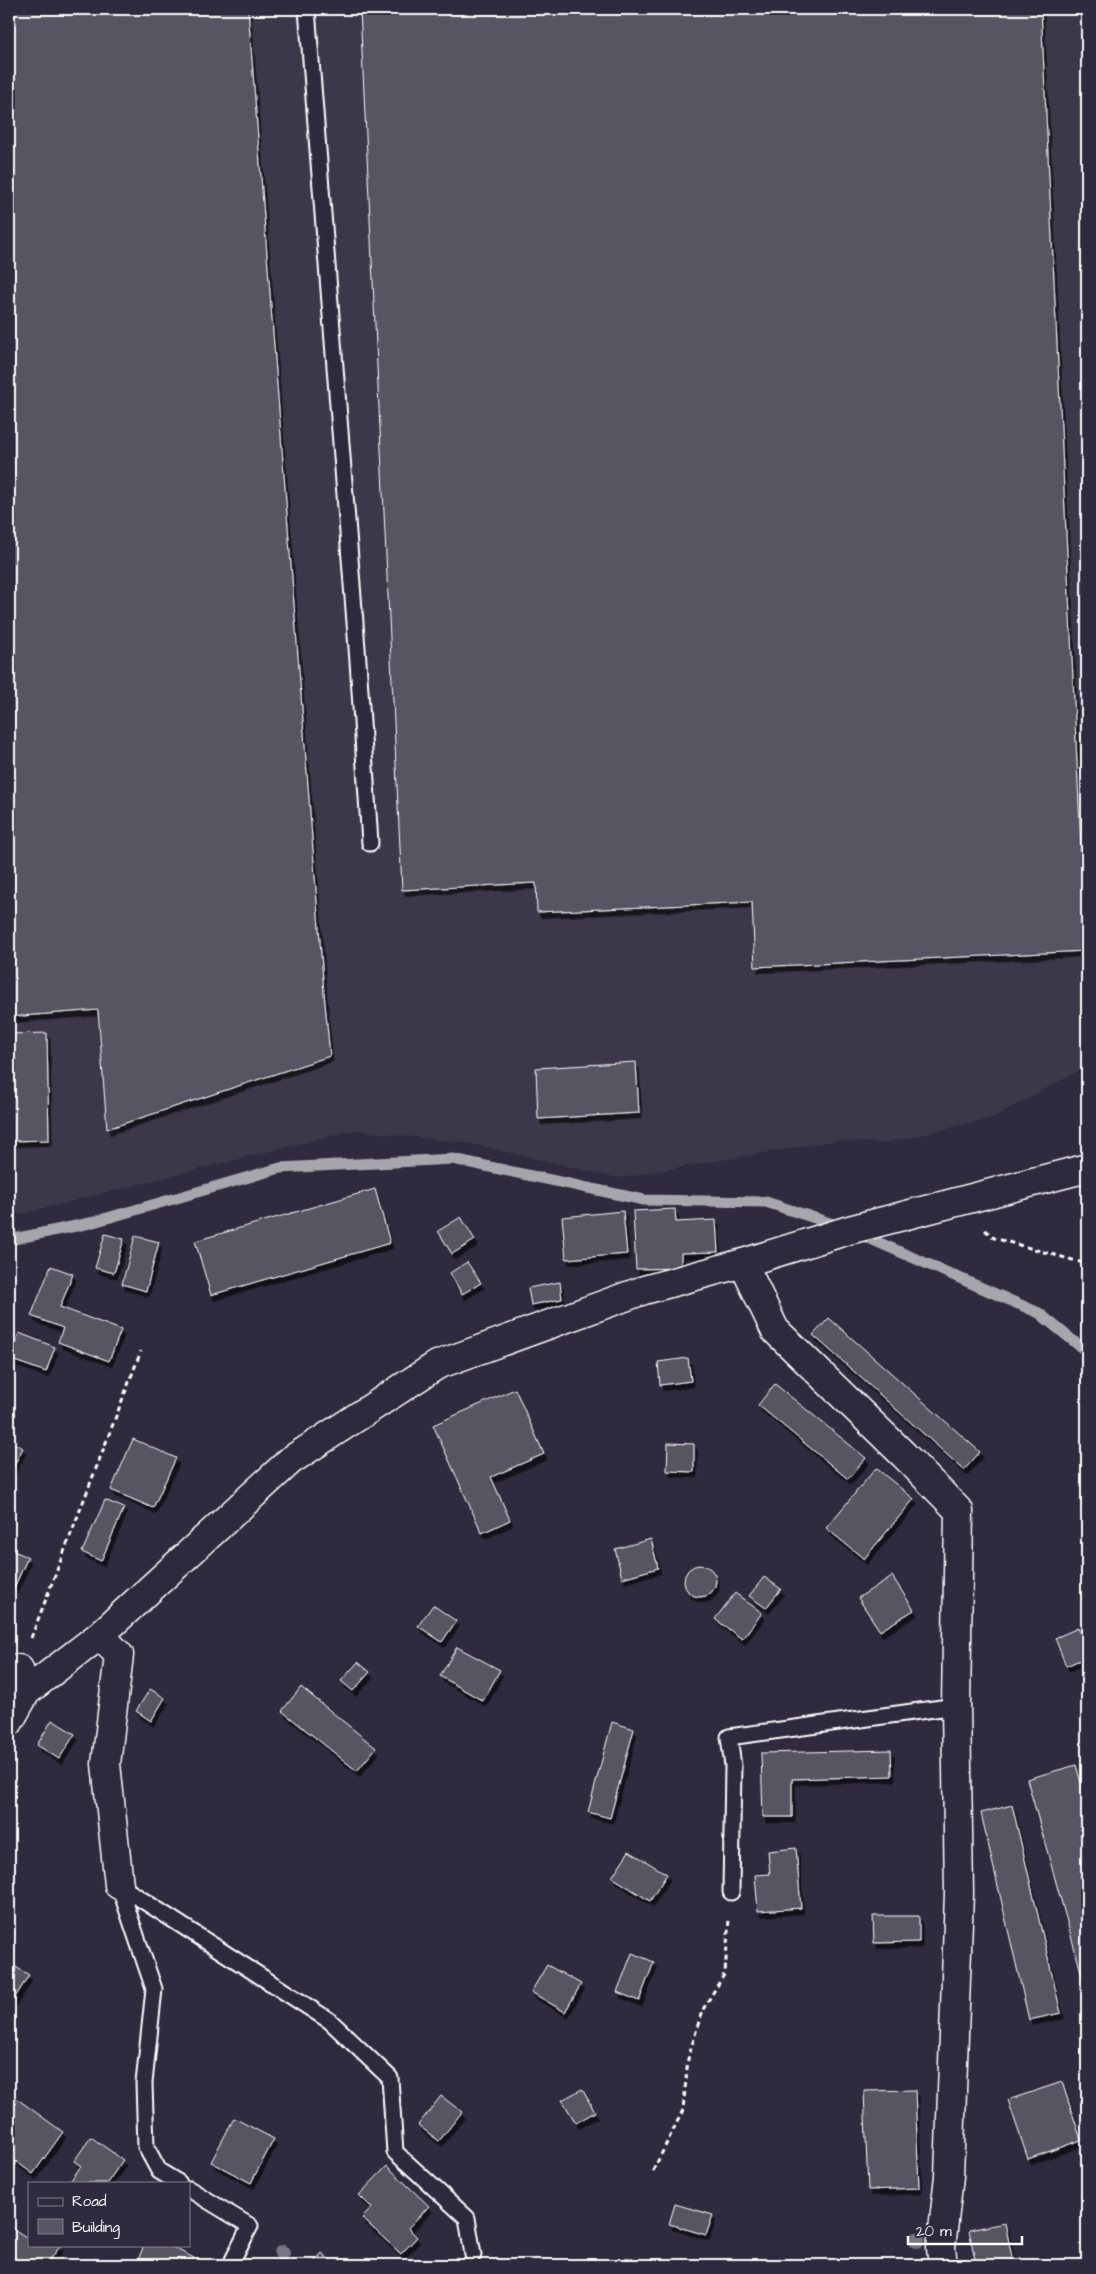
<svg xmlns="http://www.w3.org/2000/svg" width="1096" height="2274" font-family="'Architects Daughter',sans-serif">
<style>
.built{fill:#3c3749}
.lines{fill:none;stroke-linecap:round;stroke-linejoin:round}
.stream{stroke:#a7a6ad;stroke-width:11}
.building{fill:#595564;stroke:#fff;filter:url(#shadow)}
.service-casing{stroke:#fff;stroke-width:19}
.minor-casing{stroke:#fff;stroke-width:31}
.path{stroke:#fff;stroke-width:3;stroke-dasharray:5 4;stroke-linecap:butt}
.service{stroke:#2f2a3d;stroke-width:15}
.minor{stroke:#2f2a3d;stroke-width:28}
.tree{fill:#797582}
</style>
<defs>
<filter id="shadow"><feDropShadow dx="3" dy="5.5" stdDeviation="0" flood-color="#0009"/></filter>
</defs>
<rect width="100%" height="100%" fill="#2f2a3d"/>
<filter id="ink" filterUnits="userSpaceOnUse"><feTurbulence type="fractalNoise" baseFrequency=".02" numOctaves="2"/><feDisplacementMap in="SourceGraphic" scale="10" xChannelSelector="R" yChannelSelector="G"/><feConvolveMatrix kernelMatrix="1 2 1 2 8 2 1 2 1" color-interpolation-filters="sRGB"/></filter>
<g filter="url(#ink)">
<path class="built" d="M 9,9 L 1087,9 L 1087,1066 L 992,1118 L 886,1143 L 833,1141 L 618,1178 L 467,1143 L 354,1130 L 9,1217 Z"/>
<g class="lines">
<path class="stream" d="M 857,1233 L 1039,1313 L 1087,1352
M 9,1240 L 90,1223 L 280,1168 L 453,1159 L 644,1200 L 766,1202 L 842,1227"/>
</g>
<path class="building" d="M 9,9 L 248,9 L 324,993 L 330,1056 L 107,1129 L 98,1010 L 9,1017 Z
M 360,9 L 1041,9 L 1086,951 L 755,967 L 752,902 L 537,912 L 536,883 L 402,890 Z
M 47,1033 L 49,1140 L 9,1141 L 9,1034 Z
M 636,1062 L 639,1113 L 538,1119 L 536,1068 Z
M 375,1189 L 390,1243 L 211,1295 L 195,1241 Z
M 675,1209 L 676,1222 L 716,1220 L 718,1252 L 681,1253 L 681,1268 L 636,1269 L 633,1211 Z
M 623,1211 L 627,1254 L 566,1259 L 562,1217 Z
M 461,1217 L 475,1240 L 452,1254 L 438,1231 Z
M 105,1234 L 124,1239 L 114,1273 L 95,1268 Z
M 135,1236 L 159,1242 L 146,1291 L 122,1284 Z
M 467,1262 L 481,1283 L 462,1294 L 450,1273 Z
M 51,1266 L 73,1274 L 60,1307 L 121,1330 L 109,1361 L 58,1342 L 63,1328 L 31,1316 Z
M 560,1282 L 562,1299 L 531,1305 L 528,1288 Z
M 829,1318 L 980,1452 L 964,1470 L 813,1335 Z
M 19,1333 L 55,1347 L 46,1372 L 9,1359 Z
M 688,1358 L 691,1381 L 660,1385 L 658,1362 Z
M 775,1384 L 866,1458 L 848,1479 L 758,1405 Z
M 515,1389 L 544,1454 L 491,1477 L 510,1520 L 482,1533 L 433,1425 Z
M 133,1439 L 176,1458 L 153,1508 L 111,1490 Z
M 9,1441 L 23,1448 L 9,1475 Z
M 668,1443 L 694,1444 L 694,1472 L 667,1471 Z
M 876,1468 L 914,1499 L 864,1559 L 826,1528 Z
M 105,1500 L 124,1508 L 101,1561 L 82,1552 Z
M 651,1539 L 658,1568 L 622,1578 L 615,1549 Z
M 9,1549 L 28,1557 L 9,1599 Z
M684 1581a16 16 0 1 1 32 0a16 16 0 1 1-32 0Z
M 892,1576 L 914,1610 L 880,1631 L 858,1598 Z
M 764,1577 L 781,1589 L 766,1608 L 749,1596 Z
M 735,1593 L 762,1613 L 742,1639 L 715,1619 Z
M 433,1605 L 456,1621 L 442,1642 L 418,1626 Z
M 1078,1628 L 1087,1652 L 1087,1657 L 1066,1666 L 1055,1638 Z
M 457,1647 L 500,1670 L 483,1701 L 440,1676 Z
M 358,1662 L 370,1672 L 353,1691 L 341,1681 Z
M 301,1687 L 376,1748 L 357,1771 L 282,1711 Z
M 150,1689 L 165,1698 L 151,1721 L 136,1711 Z
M 52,1720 L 75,1734 L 59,1759 L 37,1745 Z
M 612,1722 L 634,1729 L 610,1818 L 588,1812 Z
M 891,1750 L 892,1776 L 792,1779 L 792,1817 L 763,1817 L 761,1753 Z
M 1076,1765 L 1087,1804 L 1087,1993 L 1027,1779 Z
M 1012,1805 L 1061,2013 L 1029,2020 L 981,1813 Z
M 796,1848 L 801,1908 L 758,1911 L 755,1875 L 770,1874 L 768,1851 Z
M 629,1851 L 667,1874 L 650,1901 L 612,1877 Z
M 873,1916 L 919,1916 L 919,1942 L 874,1943 Z
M 632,1953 L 654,1962 L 639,2001 L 617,1992 Z
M 9,1963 L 29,1975 L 9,2007 Z
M 547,1965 L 581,1984 L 565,2012 L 531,1992 Z
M 1062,2082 L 1081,2140 L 1028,2159 L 1008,2100 Z
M 582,2089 L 595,2112 L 576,2123 L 562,2100 Z
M 915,2090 L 919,2188 L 868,2190 L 864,2091 Z
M 9,2093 L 63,2132 L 33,2174 L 9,2156 Z
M 441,2096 L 462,2112 L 439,2141 L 418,2125 Z
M 234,2118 L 274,2139 L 251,2183 L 211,2162 Z
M 91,2137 L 123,2160 L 107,2183 L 69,2183 L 81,2166 L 74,2161 Z
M 387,2166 L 429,2206 L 408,2228 L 417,2237 L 401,2254 L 362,2218 L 372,2208 L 359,2195 Z
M 675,2204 L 713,2215 L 706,2235 L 669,2224 Z
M 1005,2223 L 1013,2262 L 997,2265 L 976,2265 L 969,2230 Z
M 9,2226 L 29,2239 L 29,2245 L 61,2245 L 46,2265 L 25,2265 L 9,2254 Z
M 144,2245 L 168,2245 L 194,2258 L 191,2265 L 136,2265 Z
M 322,2253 L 335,2265 L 311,2265 Z"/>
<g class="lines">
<g class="service-casing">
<path id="service" d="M 307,9 L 358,661 L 370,843
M 119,1885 L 330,2021 L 390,2078 L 395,2152 L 467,2218 L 473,2255
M 119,1885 L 154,1989 L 144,2083 L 146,2147 L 159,2171 L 179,2183
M 731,1892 L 733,1766 L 729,1737 L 956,1706
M 189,2189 L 250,2226 L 233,2260"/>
</g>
<g class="minor-casing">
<path id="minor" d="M 743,1263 L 775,1330 L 904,1455 L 959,1511 L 956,1706 L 959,1893 L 949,2176 L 941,2248 L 943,2265
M 100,1635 L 119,1655 L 106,1764 L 119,1885
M 9,1669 L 19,1669 L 26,1692
M 9,1722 L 26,1692 L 100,1635 L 291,1460 L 437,1365 L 644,1290 L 743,1263 L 849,1230 L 1087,1168"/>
</g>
<path class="path" d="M 985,1230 L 994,1238 L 1087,1264
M 31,1638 L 141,1351
M 653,2171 L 683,2110 L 688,2059 L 702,2011 L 725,1973 L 729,1919
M 799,2265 L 807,2262 L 850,2265"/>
<use href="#service" class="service"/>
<use href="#minor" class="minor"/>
</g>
<g class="tree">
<circle cx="917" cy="2240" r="8"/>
<circle cx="282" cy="2253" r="8"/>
</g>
</g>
<rect width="1096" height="2274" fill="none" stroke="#2f2a3d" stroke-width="30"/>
<rect x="15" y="15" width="1066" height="2244" fill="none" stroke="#fff" stroke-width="2" filter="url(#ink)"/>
<rect x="28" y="2182" width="162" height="65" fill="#2f2a3d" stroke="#827f8b"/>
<rect x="38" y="2198" width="25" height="8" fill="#2f2a3d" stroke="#827f8b"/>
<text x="72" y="2206" font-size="15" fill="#ffffff">Road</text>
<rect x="38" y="2219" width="25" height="15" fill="#595564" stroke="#827f8b"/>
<text x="72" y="2232" font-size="15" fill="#ffffff">Building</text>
<path d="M908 2236v8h114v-8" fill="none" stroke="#ffffff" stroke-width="2.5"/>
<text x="916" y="2236" font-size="15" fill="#ffffff" stroke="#2f2a3d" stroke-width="4" paint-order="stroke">20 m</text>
</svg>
